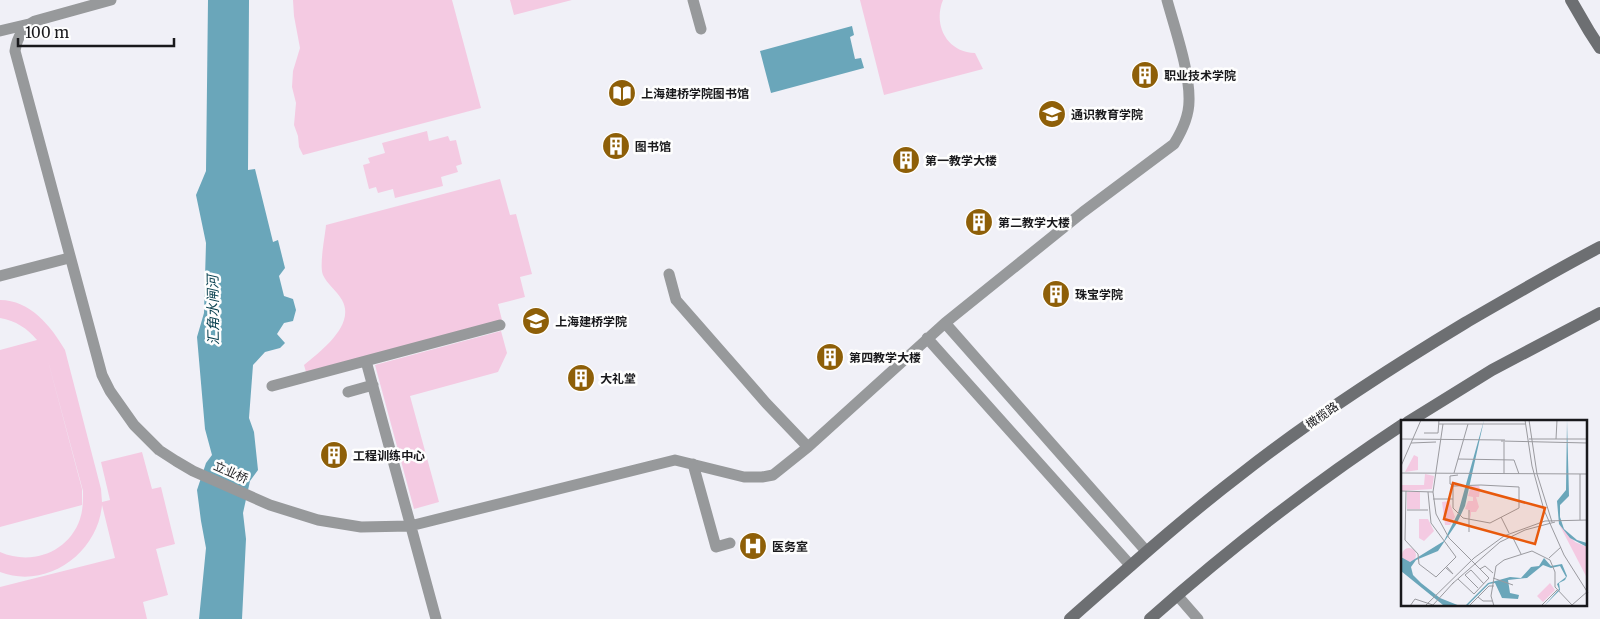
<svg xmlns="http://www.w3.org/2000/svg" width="1600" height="619" font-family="Merriweather,'Noto Sans SC',serif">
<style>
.green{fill:#f4cae2}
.water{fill:#6aa6ba}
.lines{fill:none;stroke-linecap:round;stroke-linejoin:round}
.street{stroke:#97999b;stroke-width:11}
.secondary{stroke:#6d6f72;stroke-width:12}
.labels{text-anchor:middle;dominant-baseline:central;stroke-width:5;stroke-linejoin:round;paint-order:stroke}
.poi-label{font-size:12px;font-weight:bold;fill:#19191c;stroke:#fefefe;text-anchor:start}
.street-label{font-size:12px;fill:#19191c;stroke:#fefefe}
.water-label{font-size:14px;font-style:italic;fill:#073f4e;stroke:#fefefe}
.inset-road{fill:none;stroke:#9a9a9f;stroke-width:1}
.view{fill:#e8590c;fill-opacity:0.15;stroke:#e8590c;stroke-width:2.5}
.inset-edge{fill:none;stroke:#19191c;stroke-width:2.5}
</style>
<rect width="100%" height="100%" fill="#f0f0f7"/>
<path class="green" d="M 293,0 L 452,0 L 481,108 L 303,155 L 299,147 L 298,136 L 294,125 L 296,103 L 292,87 L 293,71 L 300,48 L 294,16 Z
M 510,0 L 572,0 L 514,15 Z
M 860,0 L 943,0 C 933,24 946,52 975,53 L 983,69 L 884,95 Z
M 427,131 L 429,141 L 448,136 L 450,141 L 456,140 L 462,164 L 456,166 L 458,172 L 441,177 L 443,186 L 395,198 L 393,189 L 378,193 L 376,187 L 369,189 L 363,165 L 370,163 L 368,158 L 385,153 L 382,143 Z
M 500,179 L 510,215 L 516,214 L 532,274 L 520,277 L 525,297 L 498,304 L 502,320 L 306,372 L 304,365 C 321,351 356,325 342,300 C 337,291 327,284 323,275 C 319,265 325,237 326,225 Z
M 0,300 C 30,300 51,326 65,350 L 101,489 L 102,502 L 110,500 L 101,462 L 142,452 L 152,489 L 161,487 L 175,544 L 156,549 L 168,595 L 143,602 L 147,619 L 0,619 L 0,587 L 115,558 L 102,505 C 98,553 47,590 0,572 L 0,552 C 32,566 69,552 80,519 C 83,510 83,501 83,491 L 47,357 L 82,489 L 82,505 L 0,527 L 0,350 L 37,340 C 27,328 16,321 0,318 Z
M 501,331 L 507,353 L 498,372 L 410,396 L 439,502 L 414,509 L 375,365 Z"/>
<path class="water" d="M 208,0 L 249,0 L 248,170 L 255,169 L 273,242 L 278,240 L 285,268 L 279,276 L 284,296 L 293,299 L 296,310 L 293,321 L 284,323 L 277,334 L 285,343 L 280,348 L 265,352 L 253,365 L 249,418 L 254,432 L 258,470 L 250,481 L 243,513 L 246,539 L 242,619 L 199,619 L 206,548 L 201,521 L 197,490 L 206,463 L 212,455 L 205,429 L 197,337 L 204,313 L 206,243 L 196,195 L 206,171 Z
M 852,26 L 854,35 L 850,37 L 855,59 L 861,58 L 864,68 L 771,93 L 760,51 Z"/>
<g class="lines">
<path class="street" d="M 111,0 L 35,21 C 23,27 17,37 15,51 L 102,375 L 110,391 L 134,425 L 159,450 L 176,461 L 193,471 L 270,505 L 318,520 L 361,527 L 410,526 L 675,460 L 744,477 L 762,477 L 773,475 L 808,447 L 945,323 L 1083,212 L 1174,144 C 1182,131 1189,117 1189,101 C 1190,72 1175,29 1167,0
M 693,0 L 701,29
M 0,31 L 29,24
M 669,274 L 676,300 L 766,403 L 808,447
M 0,276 L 69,258
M 945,323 L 1147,552
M 927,338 L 1131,566
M 366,361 L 436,619
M 272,386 L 500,325
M 348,392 L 373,385
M 693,464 L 716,547 L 730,543
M 1177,595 L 1198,619"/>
<path class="secondary" d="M 1571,0 L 1589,31 L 1600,48
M 1408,422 L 1492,370 L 1600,313
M 1070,619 C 1126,570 1181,520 1240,475 C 1311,419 1387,370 1465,323 C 1510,297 1554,271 1600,247
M 1150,619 C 1229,549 1314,483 1402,425"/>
</g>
<defs>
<g id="building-disc" transform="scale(1.4375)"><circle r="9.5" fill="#8e5f08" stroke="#fefefe"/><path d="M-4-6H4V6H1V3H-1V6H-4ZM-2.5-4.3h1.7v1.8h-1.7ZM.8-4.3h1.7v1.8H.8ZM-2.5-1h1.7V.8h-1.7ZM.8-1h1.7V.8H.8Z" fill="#fff"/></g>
<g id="library-disc" transform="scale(1.4375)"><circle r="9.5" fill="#8e5f08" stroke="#fefefe"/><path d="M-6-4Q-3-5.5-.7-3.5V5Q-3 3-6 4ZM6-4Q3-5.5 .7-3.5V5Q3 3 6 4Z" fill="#fff"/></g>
<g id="university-disc" transform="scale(1.4375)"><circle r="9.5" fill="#8e5f08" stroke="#fefefe"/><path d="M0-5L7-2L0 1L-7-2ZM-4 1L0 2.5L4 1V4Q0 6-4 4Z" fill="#fff"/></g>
<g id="hospital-disc" transform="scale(1.4375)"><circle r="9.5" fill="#8e5f08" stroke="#fefefe"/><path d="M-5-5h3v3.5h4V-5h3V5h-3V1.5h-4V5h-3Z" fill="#fff"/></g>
</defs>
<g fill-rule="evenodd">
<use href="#building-disc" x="1145" y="75"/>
<use href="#library-disc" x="622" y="93"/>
<use href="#university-disc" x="1052" y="114"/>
<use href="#building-disc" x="616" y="146"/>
<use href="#building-disc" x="906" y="160"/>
<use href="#building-disc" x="979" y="222"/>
<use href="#building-disc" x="1056" y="294"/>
<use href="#university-disc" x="536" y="321"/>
<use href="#building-disc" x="830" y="357"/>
<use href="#building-disc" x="581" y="378"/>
<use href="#building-disc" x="334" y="455"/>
<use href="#hospital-disc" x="753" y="546"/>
</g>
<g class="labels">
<g class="poi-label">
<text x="1164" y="75">职业技术学院</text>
<text x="641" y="93">上海建桥学院图书馆</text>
<text x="1071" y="114">通识教育学院</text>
<text x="635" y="146">图书馆</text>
<text x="925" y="160">第一教学大楼</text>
<text x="998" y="222">第二教学大楼</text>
<text x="1075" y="294">珠宝学院</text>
<text x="555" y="321">上海建桥学院</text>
<text x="849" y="357">第四教学大楼</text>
<text x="600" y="378">大礼堂</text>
<text x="353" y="455">工程训练中心</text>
<text x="772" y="546">医务室</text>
</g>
<g class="street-label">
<text transform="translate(1322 415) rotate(-35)">橄榄路</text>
<text transform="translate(231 472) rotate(24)">立业桥</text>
</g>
<g class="water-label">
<text transform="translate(213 310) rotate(-91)">汇角水闸河</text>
</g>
</g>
<g transform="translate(1401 420)">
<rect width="186" height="186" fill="#f0f0f7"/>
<path d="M 13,35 L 17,37 L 17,50 L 4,52 ZM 24,54 L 33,56 L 31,69 L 0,71 L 0,65 L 23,65 ZM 70,66 L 78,66 L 79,69 L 78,77 L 75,77 L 78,87 L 75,92 L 70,92 L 70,99 L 68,90 L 64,89 L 67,81 L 72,81 L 72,77 L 67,76 ZM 6,72 L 19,72 L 19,89 L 6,89 ZM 48,81 L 54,97 L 49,105 L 44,105 L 41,82 ZM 18,99 L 27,99 L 33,111 L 23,121 L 18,118 ZM 158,104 L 174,122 L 186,127 L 186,158 ZM1 135a7 7 0 1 1 14 0a7 7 0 1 1-14 0ZM 149,163 L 154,170 L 142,182 L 136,176 Z" fill="#f4cae2"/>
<path d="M 83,0 L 64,86 L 56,103 L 37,131 L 15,140 L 10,147 L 12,155 L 20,163 L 39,178 L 59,186 L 42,185 L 0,151 L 0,137 L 9,142 L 43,121 L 57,93 ZM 166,0 L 168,76 L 159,85 L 159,97 L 163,109 L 176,120 L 186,123 L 186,127 L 169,118 L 158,104 L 156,81 L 165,70 ZM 143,138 L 150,146 L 161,144 L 166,156 L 164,160 L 158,163 L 159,170 L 143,186 L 158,169 L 156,164 L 165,157 L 159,146 L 150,148 L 142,145 L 126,158 L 107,160 L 109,173 L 118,175 L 117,179 L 101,178 L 94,163 L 88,164 L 66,186 L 64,186 L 87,163 L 109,157 L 120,158 L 130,147 L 138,146 Z" fill="#6aa6ba"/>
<path class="inset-road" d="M 124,0 L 131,46 L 143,90 L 163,135 L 187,173M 128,0 L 136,54 L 151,102M 38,4 L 125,4M 42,4 L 32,72 L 35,94 L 48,118 L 88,158 L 73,174 L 57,159M 23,13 L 37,13 L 38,0M 0,19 L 104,20M 128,19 L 187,19M 155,19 L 156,0M 100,21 L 187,23M 103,22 L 103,54M 10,23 L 35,22M 57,39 L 113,40 L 118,54M 0,46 L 20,0M 0,53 L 187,54M 53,53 L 67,4M 53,65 L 49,64 L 49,56 L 57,55M 80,65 L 118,67 L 118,88 L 89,103 L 62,98 L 52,88 L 52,66 ZM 0,71 L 32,72M 5,71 L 4,120 L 17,134 L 18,144 L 35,157 L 55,137 L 30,103 L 27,72M 32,79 L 52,79M 6,90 L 27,90M 68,90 L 68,112M 100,97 L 108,113M 179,100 L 179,54M 111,116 L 120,134M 148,138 L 160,127M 45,148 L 52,154 L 46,147M 79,149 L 84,146 L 92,153M 92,158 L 112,165M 51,164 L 99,122 L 124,110 L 154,102M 77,168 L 64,155 L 70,150 L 83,164M 77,177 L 82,181 L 91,181M 171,185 L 187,171M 9,186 L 14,179 L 32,185 L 53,162M 24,186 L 73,138 L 103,116 L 144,101 L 187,100M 68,186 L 88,166 L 93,166M 93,186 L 90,176 L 95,146 L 103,140 L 131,131 L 149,140 L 154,152 L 154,167 L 171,185M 140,186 L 156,170"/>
<path class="view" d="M 52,63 L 144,88 L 134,124 L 43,99 Z"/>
<rect width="186" height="186" class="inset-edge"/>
</g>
<path d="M18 38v8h156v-8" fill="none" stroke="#19191c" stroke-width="2.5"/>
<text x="25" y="38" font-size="15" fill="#19191c" stroke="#fefefe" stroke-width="4" paint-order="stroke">100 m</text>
</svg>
